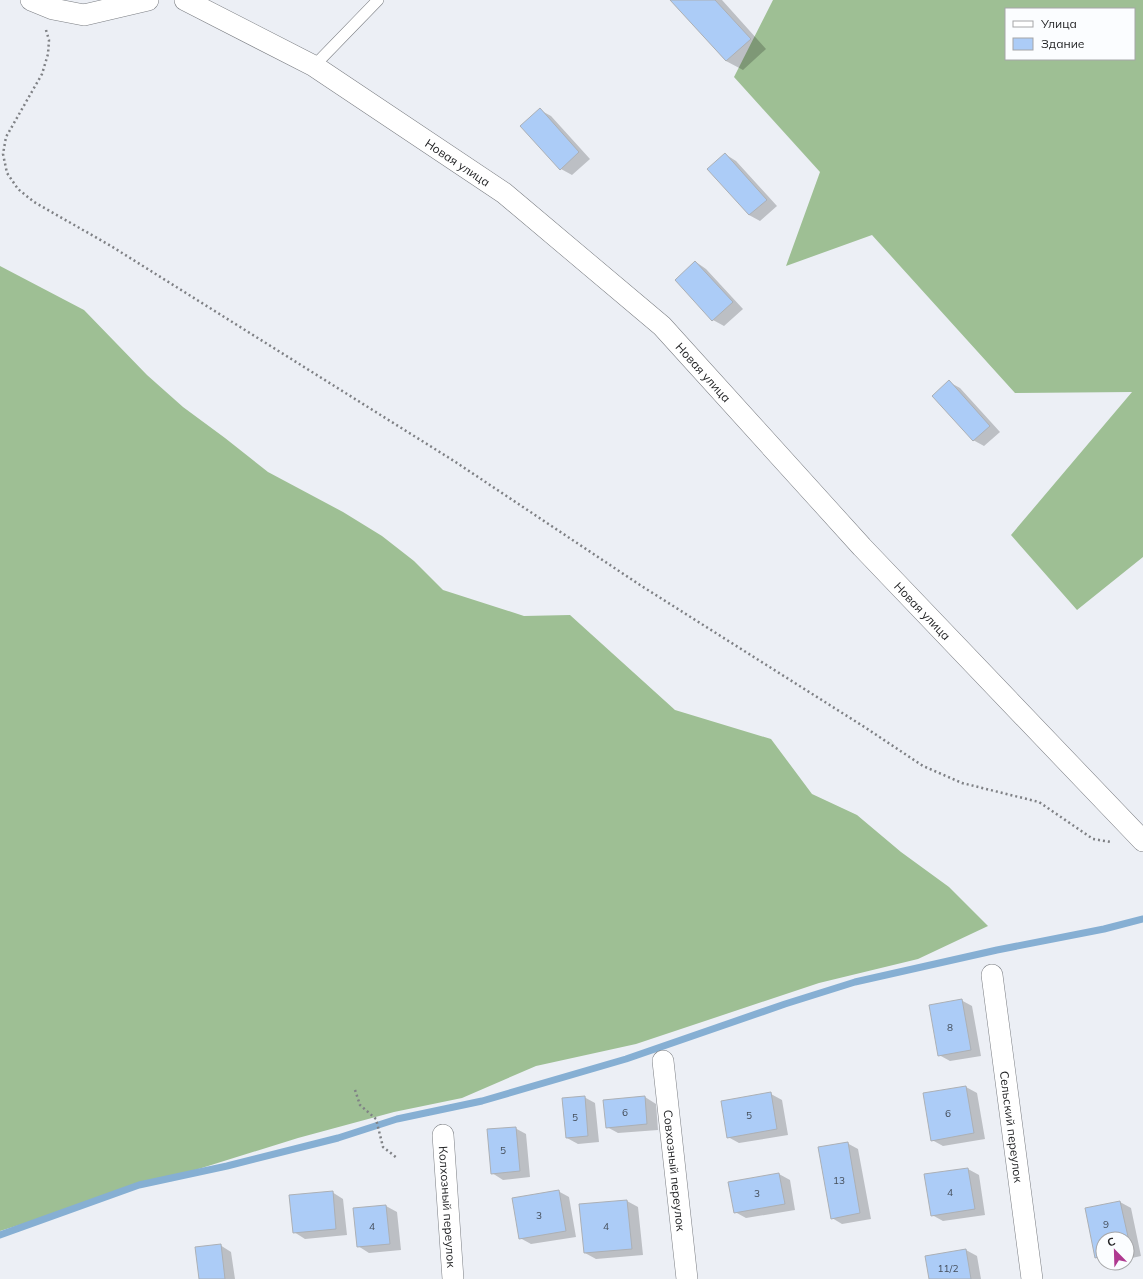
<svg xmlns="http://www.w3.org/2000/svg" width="1143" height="1279" font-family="Mulish,sans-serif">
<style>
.forest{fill:#9ebf94;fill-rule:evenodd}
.shadow{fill:#0003}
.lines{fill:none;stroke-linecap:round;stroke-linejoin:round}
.stream{stroke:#86afd3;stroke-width:7}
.building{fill:#acccf7;stroke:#acb0b5}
.service-casing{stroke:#7b7e83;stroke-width:12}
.minor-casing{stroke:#7b7e83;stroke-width:22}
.path{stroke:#7f8185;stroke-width:2.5;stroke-dasharray:2 3;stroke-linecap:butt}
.service{stroke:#fff;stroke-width:11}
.minor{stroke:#fff;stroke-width:21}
.labels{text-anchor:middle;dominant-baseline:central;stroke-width:3;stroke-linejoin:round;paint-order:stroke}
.number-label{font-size:10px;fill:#454e5a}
.street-label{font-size:12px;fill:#232426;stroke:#fbfdff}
</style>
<rect width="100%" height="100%" fill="#eceff5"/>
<path class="forest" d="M 773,0 L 1143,0 L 1143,557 L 1077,610 L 1011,535 L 1132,392 L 1015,393 L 872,235 L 786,266 L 820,172 L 734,77 ZM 1006,9 L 1134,9 L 1134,59 L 1006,59 Z
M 0,266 L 84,310 L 147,375 L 183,407 L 225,438 L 268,472 L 343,512 L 382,536 L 414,561 L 443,590 L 524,616 L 570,615 L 675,710 L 771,739 L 812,794 L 857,815 L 901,852 L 949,887 L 988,926 L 918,959 L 819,983 L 636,1044 L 536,1066 L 462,1098 L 394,1112 L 298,1138 L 0,1231 Z"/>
<path class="shadow" d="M 671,0 L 722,0 L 766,49 L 743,70 L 726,61 Z
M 540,110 L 551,116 L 590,159 L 572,175 L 561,169 Z
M 725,154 L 736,161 L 777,206 L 760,221 L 749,215 Z
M 696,262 L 706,269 L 743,309 L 724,326 L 713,320 Z
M 949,382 L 960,388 L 1000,432 L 984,446 L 973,440 Z
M 961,1000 L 972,1006 L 981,1056 L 950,1061 L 939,1055 Z
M 966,1087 L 977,1093 L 985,1139 L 943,1146 L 932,1140 Z
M 771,1094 L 782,1100 L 788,1135 L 739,1143 L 728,1137 Z
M 584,1097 L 595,1103 L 599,1142 L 578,1144 L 567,1138 Z
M 645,1097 L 656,1104 L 658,1130 L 618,1133 L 607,1127 Z
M 515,1128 L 526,1134 L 530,1177 L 503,1180 L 492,1173 Z
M 847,1143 L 858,1149 L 871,1219 L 842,1224 L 832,1218 Z
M 968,1169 L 979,1175 L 985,1215 L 943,1221 L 932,1215 Z
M 779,1174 L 790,1180 L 795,1210 L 746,1218 L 735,1212 L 730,1182 Z
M 558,1191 L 569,1197 L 576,1237 L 531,1244 L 520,1238 Z
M 332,1192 L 343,1199 L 347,1235 L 305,1239 L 294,1232 Z
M 627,1201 L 638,1207 L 643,1255 L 596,1259 L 585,1253 L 580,1205 Z
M 1120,1202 L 1131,1208 L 1141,1256 L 1127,1259 L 1127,1239 L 1103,1239 L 1103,1261 L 1096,1257 L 1086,1209 Z
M 386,1206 L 397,1212 L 401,1250 L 369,1253 L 358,1246 L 354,1209 Z
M 220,1245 L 231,1252 L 235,1279 L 200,1279 Z
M 966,1250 L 977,1256 L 981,1279 L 930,1279 Z"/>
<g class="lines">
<path class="stream" d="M 0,1235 L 139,1185 L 227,1166 L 338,1138 L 397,1119 L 482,1101 L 626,1059 L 785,1004 L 855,982 L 997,950 L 1104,929 L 1143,919"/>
</g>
<path class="building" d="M 670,0 L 715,0 L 751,39 L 726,61 Z
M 540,108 L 579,152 L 560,170 L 520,126 Z
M 725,153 L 767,200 L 749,215 L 707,169 Z
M 695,261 L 733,302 L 712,321 L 675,280 Z
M 949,380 L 990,426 L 973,441 L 932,396 Z
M 962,999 L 971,1050 L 938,1056 L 929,1005 Z
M 966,1086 L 974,1133 L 931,1141 L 923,1093 Z
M 771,1092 L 777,1129 L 727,1138 L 721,1101 Z
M 585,1096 L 588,1136 L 566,1138 L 562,1098 Z
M 645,1096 L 647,1124 L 606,1128 L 603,1100 Z
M 516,1127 L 520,1171 L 491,1174 L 487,1129 Z
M 848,1142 L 860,1213 L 831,1219 L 818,1147 Z
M 968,1168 L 975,1209 L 931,1216 L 924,1174 Z
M 779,1173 L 785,1204 L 734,1213 L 728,1182 Z
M 559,1190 L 566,1231 L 519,1239 L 512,1198 Z
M 333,1191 L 336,1229 L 293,1233 L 289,1195 Z
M 627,1200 L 632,1249 L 584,1253 L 579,1204 Z
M 1120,1201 L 1131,1250 L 1127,1251 L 1127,1239 L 1103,1239 L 1103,1256 L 1095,1258 L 1085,1208 Z
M 386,1205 L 390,1244 L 357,1247 L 353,1208 Z
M 221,1244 L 225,1279 L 199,1279 L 195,1247 Z
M 966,1249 L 971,1279 L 929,1279 L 925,1256 Z"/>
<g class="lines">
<g class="service-casing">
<path id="service" d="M 314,66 L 378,0"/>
</g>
<g class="minor-casing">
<g id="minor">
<path d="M 31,0 L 53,9 L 84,15 L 148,0"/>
<path id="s1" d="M 185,0 L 314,66 L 504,193 L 662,326 L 862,547 L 1143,841"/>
<path id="s2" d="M 992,975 L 1032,1279"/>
<path id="s3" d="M 663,1061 L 687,1279"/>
<path id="s4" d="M 443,1135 L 453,1279"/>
</g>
</g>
<path class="path" d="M 46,30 L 49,40 L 48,54 L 42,74 L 6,137 L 3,154 L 7,173 L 18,189 L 34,202 L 111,246 L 454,461 L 640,585 L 866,728 L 923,766 L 962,783 L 1039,802 L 1093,839 L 1111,842
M 355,1090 L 360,1105 L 376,1119 L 383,1147 L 397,1158"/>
<use href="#service" class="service"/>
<use href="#minor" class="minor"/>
</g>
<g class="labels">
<g class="number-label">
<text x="950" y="1027">8</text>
<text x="625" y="1112">6</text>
<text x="948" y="1113">6</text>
<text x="749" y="1115">5</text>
<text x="575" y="1117">5</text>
<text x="503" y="1150">5</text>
<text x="839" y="1180">13</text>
<text x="950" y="1192">4</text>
<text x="757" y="1193">3</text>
<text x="539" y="1215">3</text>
<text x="1106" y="1224">9</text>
<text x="372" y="1226">4</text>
<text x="606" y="1226">4</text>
<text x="948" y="1268">11/2</text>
</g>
<g class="street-label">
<text stroke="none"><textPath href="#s1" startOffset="318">Новая улица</textPath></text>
<text stroke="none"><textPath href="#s1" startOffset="642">Новая улица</textPath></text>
<text stroke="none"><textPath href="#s1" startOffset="966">Новая улица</textPath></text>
<text stroke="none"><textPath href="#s2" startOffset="153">Сельский переулок</textPath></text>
<text stroke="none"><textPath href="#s3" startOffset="110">Совхозный переулок</textPath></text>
<text stroke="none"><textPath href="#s4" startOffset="72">Колхозный переулок</textPath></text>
</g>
</g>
<rect x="1005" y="8" width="130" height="52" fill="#fbfdff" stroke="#a5a6a8"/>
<rect x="1013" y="21" width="20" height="6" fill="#ffffff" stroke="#a5a6a8"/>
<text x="1041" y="28" font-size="12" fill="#232426">Улица</text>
<rect x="1013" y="38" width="20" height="12" fill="#acccf7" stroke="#a5a6a8"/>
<text x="1041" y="48" font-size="12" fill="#232426">Здание</text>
<g transform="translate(1115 1251) rotate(337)"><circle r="19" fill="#fbfdff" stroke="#a5a6a8"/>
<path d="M0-3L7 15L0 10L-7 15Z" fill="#af3990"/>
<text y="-6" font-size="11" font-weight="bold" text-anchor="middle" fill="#232426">С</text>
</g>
</svg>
